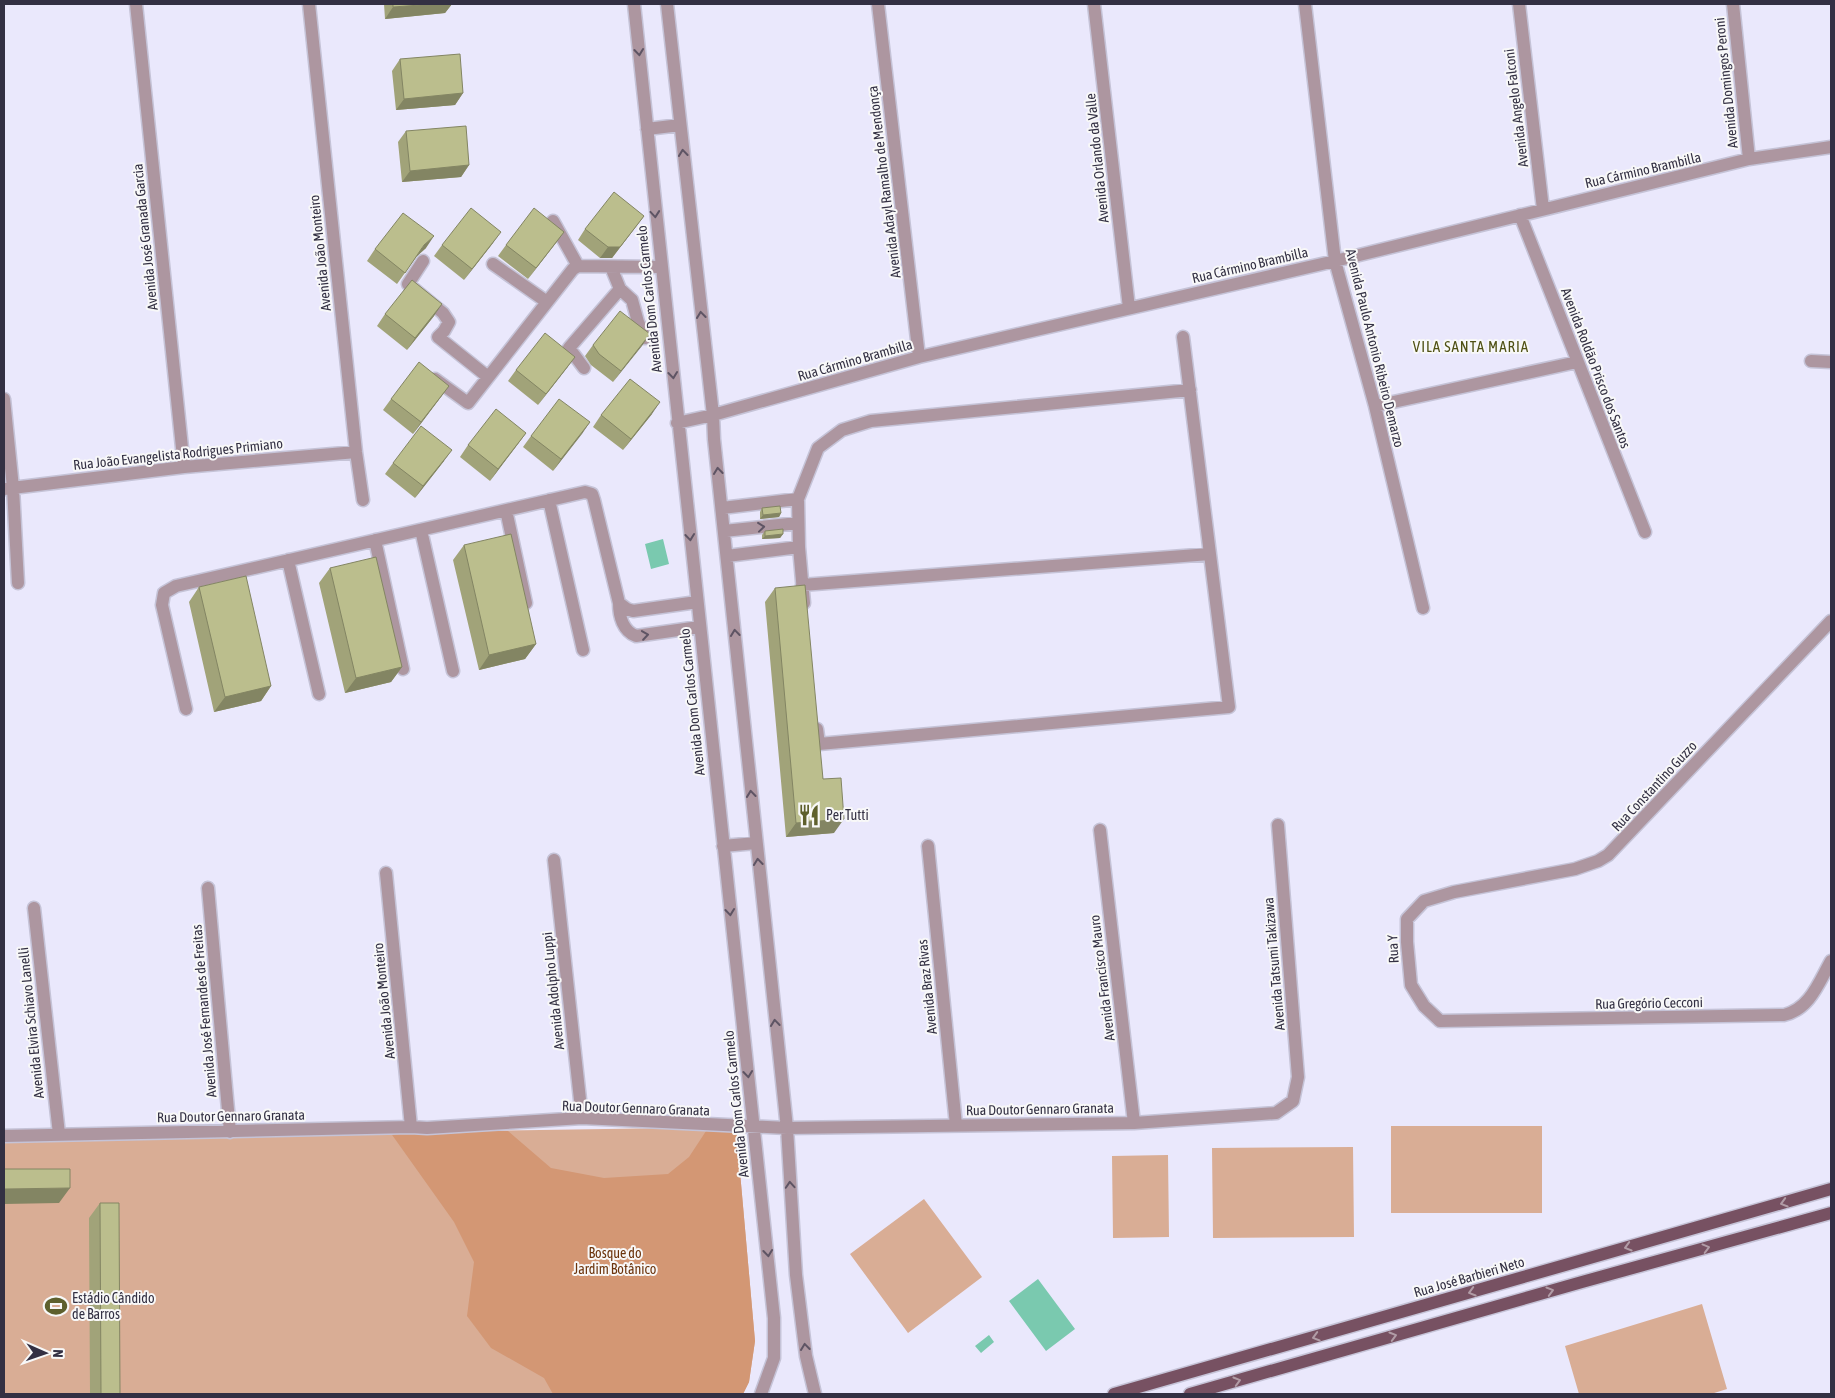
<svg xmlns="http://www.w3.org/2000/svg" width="1835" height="1398" font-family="'Asap Condensed',sans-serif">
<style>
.green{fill:#d9ad95}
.forest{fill:#d39774}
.water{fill:#7ac9af}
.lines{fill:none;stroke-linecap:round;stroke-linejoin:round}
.minor-casing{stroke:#c5c3d7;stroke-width:15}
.major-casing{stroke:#c5c3d7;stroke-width:15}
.minor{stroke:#ad96a0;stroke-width:12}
.major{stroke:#775162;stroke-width:12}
.wall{fill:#a1a379}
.shaded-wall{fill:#838563}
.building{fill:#bbbe8d;stroke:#838563}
.oneway{stroke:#5e5464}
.oneway2{stroke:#b19ca6}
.labels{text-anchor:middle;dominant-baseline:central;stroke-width:4;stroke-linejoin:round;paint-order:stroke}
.street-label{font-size:14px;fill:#333043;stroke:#f8f8f8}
.poi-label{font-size:14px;fill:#333043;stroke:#f8f8f8;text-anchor:start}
.park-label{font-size:14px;fill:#6c340c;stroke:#f8f8f8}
.neighbourhood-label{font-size:15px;letter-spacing:1px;fill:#4f5014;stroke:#f8f8f8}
</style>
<rect width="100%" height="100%" fill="#eae8fc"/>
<path class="green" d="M 1391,1126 L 1542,1126 L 1542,1213 L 1391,1213 Z
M 736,1127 L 755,1341 L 749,1382 L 743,1394 L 4,1394 L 4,1138 Z
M 1353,1147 L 1354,1237 L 1213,1238 L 1212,1148 Z
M 1168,1155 L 1169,1237 L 1113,1238 L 1112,1156 Z
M 924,1199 L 982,1277 L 908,1333 L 850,1254 Z
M 1702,1304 L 1727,1389 L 1711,1394 L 1579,1394 L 1565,1346 Z"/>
<path class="forest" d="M 736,1127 L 755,1341 L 749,1382 L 743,1394 L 553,1394 L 544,1378 L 491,1348 L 467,1316 L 474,1262 L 454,1222 L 390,1132 L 508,1131 L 551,1168 L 604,1178 L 668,1174 L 689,1157 L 708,1128 Z"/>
<path class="water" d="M 663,539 L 669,564 L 651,569 L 645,544 Z
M 1038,1279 L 1075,1329 L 1046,1351 L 1009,1301 Z
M 989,1335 L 994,1342 L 981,1353 L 975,1346 Z"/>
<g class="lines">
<g class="minor-casing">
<path id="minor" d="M 136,4 L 184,467
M 309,4 L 356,452 L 363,500
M 634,4 L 774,1318 L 774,1358 L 761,1394
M 667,4 L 713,415 L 714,439 L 787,1128 L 796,1275 L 806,1356 L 815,1394
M 878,4 L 919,357
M 1094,4 L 1129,308
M 1305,4 L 1335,261 L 1375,406 L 1423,608
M 1519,4 L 1543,209
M 1733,4 L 1749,159
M 647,129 L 680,125
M 1520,215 L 1645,532
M 553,221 L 578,266
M 423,261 L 408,284 L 443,313 L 449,322 L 444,331 L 438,337 L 488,377
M 493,264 L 547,302
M 611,267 L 620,289 L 632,300 L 638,322 L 645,338
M 1811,361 L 1831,362
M 584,368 L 569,348 L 620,289
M 435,379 L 468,403 L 573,269 L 578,266 L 661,267
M 4,399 L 13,488 L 18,583
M 1375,406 L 1577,362
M 677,423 L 713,415 L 919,357 L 1335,261 L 1749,159 L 1831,147
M 4,489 L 184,467 L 356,452
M 549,500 L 583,650
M 722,508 L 798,499
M 506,510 L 526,603
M 421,530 L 453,671
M 724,531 L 798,523
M 375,540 L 403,669
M 727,556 L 799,547
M 288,560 L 319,694
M 802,585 L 1210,554
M 619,603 L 627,609 L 633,611 L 697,602
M 804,603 L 799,547 L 798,499 L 818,448 L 842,430 L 871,421 L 1190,390
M 1831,621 L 1608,855 L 1598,861 L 1575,869 L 1454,892 L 1424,901 L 1407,919 L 1407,942 L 1411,985 L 1424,1006 L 1440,1021 L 1784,1015 C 1810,1009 1819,982 1831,961
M 186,709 L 162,605 L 164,593 L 176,586 L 585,492 L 592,494 L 594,500 L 619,603 C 619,616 623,631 636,636 L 699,627
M 817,729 L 819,744 L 1229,707 L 1183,337
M 1100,830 L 1134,1123
M 723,846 L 756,843
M 928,846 L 956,1125
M 554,860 L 582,1118
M 386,873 L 411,1127
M 208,888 L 230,1132
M 34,908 L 59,1134
M 4,1136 C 139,1132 275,1131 411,1127 L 427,1128 L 582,1118 L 787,1128 L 1134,1123 L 1276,1113 L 1293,1101 L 1298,1077 L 1278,825"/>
</g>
<g class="major-casing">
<path id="major" d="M 1114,1394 L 1831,1189
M 1190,1394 L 1582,1282 L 1831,1213"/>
</g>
<use href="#minor" class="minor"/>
<use href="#major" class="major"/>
</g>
<path class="wall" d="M 384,4 L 452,4 L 445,13 L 385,19 Z
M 400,59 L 463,93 L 455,105 L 396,110 L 392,71 Z
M 406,131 L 469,165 L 461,177 L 402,182 L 398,142 Z
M 644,216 L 612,258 L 600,258 L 578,240 L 585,229 Z
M 564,232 L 528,279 L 498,256 L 506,245 Z
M 493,243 L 464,280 L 434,256 L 442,245 Z
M 426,248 L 417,256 L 397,284 L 367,261 L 375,249 Z
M 385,314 L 434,316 L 407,350 L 377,326 Z
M 650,334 L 613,382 L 591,365 L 585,356 L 593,345 Z
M 575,357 L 538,405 L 508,381 L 516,370 Z
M 449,386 L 413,434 L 383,410 L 391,399 Z
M 652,414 L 623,450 L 593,427 L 601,415 Z
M 590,422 L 553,471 L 523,447 L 531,436 Z
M 526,433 L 490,481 L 460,457 L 468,445 Z
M 444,461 L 415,498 L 385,474 L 393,463 Z
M 762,508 L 781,513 L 779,517 L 760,519 L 760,512 Z
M 765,531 L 783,534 L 780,538 L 762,539 L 762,535 Z
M 464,545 L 536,644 L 525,659 L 479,670 L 453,560 Z
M 330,568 L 402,667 L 391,682 L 345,693 L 319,583 Z
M 199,587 L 271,686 L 261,701 L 214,712 L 189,602 Z
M 775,588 L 823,779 L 834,833 L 786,837 L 765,602 Z
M 100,1203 L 120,1394 L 90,1394 L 89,1218 Z"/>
<path class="shaded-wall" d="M 434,4 L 452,4 L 445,13 L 385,19 L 393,7 Z
M 463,93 L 455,105 L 396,110 L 404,99 Z
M 469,165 L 461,177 L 402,182 L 410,171 Z
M 644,216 L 612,258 L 600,258 L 608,247 Z
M 501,232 L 493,243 L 464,280 L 472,269 Z
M 564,232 L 556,243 L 528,279 L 536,268 Z
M 434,236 L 426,248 L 416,257 L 424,245 Z
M 442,304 L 434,316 L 407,350 L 415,338 Z
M 650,334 L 642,346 L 613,382 L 621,371 Z
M 575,357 L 567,368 L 538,405 L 546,394 Z
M 449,386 L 441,397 L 413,434 L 421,422 Z
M 660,402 L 652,414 L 623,450 L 631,439 Z
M 590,422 L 582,434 L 553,471 L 561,459 Z
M 526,433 L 518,444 L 490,481 L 498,469 Z
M 452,450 L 444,461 L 415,498 L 423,486 Z
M 781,513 L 779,517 L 760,519 L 763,515 Z
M 783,534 L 780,538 L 762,539 L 765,536 Z
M 536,644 L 525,659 L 479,670 L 489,655 Z
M 402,667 L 391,682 L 345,693 L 356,678 Z
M 271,686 L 261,701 L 214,712 L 225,697 Z
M 844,819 L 834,833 L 786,837 L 796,823 Z
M 70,1188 L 59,1203 L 4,1204 L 4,1189 Z"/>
<path class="building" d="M 393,4 L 434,4 L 393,7 Z
M 460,54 L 463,93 L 404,99 L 400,59 Z
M 466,126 L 469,165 L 410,171 L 406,131 Z
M 614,192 L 644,216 L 620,247 L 608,247 L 585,229 Z
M 471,208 L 501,232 L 472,269 L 442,245 Z
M 534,208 L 564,232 L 536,268 L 506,245 Z
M 403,213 L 434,236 L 424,245 L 405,273 L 375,249 Z
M 412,280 L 442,304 L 415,338 L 385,314 Z
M 620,311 L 650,334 L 621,371 L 599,354 L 593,345 Z
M 545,333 L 575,357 L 546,394 L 516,370 Z
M 419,362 L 449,386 L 421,422 L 391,399 Z
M 630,379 L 660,402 L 631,439 L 601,415 Z
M 559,399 L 590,422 L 561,459 L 531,436 Z
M 496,409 L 526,433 L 498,469 L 468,445 Z
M 421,426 L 452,450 L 423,486 L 393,463 Z
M 780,506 L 781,513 L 763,515 L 762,508 Z
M 783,529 L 783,534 L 765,536 L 765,531 Z
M 511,534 L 536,644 L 489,655 L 464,545 Z
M 376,557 L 402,667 L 356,678 L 330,568 Z
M 246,576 L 271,686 L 225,697 L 199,587 Z
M 805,585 L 823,779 L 841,778 L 844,819 L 796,823 L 775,588 Z
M 4,1169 L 70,1169 L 70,1188 L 4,1189 Z
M 100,1203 L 119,1203 L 120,1394 L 101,1394 Z"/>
<defs><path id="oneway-chevron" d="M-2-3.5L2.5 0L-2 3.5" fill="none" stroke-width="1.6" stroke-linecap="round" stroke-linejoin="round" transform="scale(1.25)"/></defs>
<g class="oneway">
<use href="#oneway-chevron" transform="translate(639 52) rotate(84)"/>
<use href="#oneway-chevron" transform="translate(683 153) rotate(-96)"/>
<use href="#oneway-chevron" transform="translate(655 214) rotate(85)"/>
<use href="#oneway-chevron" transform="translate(701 315) rotate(-97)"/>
<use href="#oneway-chevron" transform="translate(673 375) rotate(84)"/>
<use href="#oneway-chevron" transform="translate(718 471) rotate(-96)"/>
<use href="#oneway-chevron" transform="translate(761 527) rotate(-6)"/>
<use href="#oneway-chevron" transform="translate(690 537) rotate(84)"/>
<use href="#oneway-chevron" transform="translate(735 633) rotate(-96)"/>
<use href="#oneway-chevron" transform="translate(645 635) rotate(-8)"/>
<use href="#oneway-chevron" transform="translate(751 794) rotate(-96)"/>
<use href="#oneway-chevron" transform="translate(758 862) rotate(-96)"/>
<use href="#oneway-chevron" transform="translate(730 912) rotate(84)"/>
<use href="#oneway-chevron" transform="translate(775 1023) rotate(-96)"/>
<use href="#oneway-chevron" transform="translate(748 1074) rotate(84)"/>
<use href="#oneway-chevron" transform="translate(790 1185) rotate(-94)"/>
<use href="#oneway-chevron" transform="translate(768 1253) rotate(84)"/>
<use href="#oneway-chevron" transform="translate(805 1347) rotate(-97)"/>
</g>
<g class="oneway2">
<use href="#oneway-chevron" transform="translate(1784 1203) rotate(164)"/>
<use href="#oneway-chevron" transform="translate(1628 1247) rotate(164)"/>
<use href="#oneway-chevron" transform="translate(1706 1248) rotate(-15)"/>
<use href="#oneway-chevron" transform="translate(1550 1291) rotate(-16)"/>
<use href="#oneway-chevron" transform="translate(1472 1292) rotate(164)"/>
<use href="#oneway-chevron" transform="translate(1393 1336) rotate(-16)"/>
<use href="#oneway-chevron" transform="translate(1316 1337) rotate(164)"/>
<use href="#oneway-chevron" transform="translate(1237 1381) rotate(-16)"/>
</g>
<defs>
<g id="restaurant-bare" transform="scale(1.725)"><path d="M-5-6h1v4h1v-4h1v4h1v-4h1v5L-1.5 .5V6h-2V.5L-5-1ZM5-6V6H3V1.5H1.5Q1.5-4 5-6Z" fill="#5e602d" stroke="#f8f8f8" stroke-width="2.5" paint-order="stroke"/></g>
<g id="stadium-bare" transform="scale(1.725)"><path d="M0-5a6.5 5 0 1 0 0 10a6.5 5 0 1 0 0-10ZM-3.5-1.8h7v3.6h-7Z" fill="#5e602d" stroke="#f8f8f8" stroke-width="2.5" paint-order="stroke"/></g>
</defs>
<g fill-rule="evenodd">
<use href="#restaurant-bare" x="809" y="815"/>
<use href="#stadium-bare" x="56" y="1306"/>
</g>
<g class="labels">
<g class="street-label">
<text transform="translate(1726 83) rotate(-96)">Avenida Domingos Peroni</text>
<text transform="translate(1516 108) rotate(-97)">Avenida Angelo Falconi</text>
<text transform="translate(1097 158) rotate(-96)">Avenida Orlando da Valle</text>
<text transform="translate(1643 170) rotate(-13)">Rua Cármino Brambilla</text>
<text transform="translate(884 182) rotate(-97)">Avenida Adayl Ramalho de Mendonça</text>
<text transform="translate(145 237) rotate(-96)">Avenida José Granada Garcia</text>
<text transform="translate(320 253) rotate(-96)">Avenida João Monteiro</text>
<text transform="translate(1250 265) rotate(-13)">Rua Cármino Brambilla</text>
<text transform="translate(649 299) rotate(-96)">Avenida Dom Carlos Carmelo</text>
<text transform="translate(1375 348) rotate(76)">Avenida Paulo Antonio Ribeiro Demarzo</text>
<text transform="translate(855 360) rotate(-16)">Rua Cármino Brambilla</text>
<text transform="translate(1596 368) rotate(69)">Avenida Roldão Prisco dos Santos</text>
<text transform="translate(178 454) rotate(-6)">Rua João Evangelista Rodrigues Primiano</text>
<text transform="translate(692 702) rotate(-96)">Avenida Dom Carlos Carmelo</text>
<text transform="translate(1654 786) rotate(-47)">Rua Constantino Guzzo</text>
<text transform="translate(1393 949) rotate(-93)">Rua Y</text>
<text transform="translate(1274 964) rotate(-95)">Avenida Tatsumi Takizawa</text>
<text transform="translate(1102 978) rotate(-97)">Avenida Francisco Mauro</text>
<text transform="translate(927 987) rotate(-96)">Avenida Braz Rivas</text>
<text transform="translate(553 991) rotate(-96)">Avenida Adolpho Luppi</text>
<text transform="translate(384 1001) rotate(-96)">Avenida João Monteiro</text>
<text transform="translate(1649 1003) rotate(-1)">Rua Gregório Cecconi</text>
<text transform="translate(204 1011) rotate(-95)">Avenida José Fernandes de Freitas</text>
<text transform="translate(31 1023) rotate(-96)">Avenida Elvira Schiavo Lanelli</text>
<text transform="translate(736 1104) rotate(-96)">Avenida Dom Carlos Carmelo</text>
<text transform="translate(636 1108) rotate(2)">Rua Doutor Gennaro Granata</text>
<text transform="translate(1040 1109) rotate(-1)">Rua Doutor Gennaro Granata</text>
<text transform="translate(231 1116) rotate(-1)">Rua Doutor Gennaro Granata</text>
<text transform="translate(1469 1277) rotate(-16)">Rua José Barbieri Neto</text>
</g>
<g class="poi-label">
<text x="826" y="815">Per Tutti</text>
<text x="72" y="1298">Estádio Cândido<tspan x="72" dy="16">de Barros</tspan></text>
</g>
<g class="park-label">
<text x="615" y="1253">Bosque do<tspan x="615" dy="16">Jardim Botânico</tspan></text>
</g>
<g class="neighbourhood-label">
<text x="1471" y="346">VILA SANTA MARIA</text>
</g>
</g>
<rect width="1835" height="1398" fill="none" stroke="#333043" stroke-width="10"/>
<g transform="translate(45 1353) rotate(92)" stroke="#f8f8f8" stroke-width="4" paint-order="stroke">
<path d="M0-4L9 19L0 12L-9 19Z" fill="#333043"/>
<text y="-8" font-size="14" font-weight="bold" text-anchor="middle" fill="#333043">N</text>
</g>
</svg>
